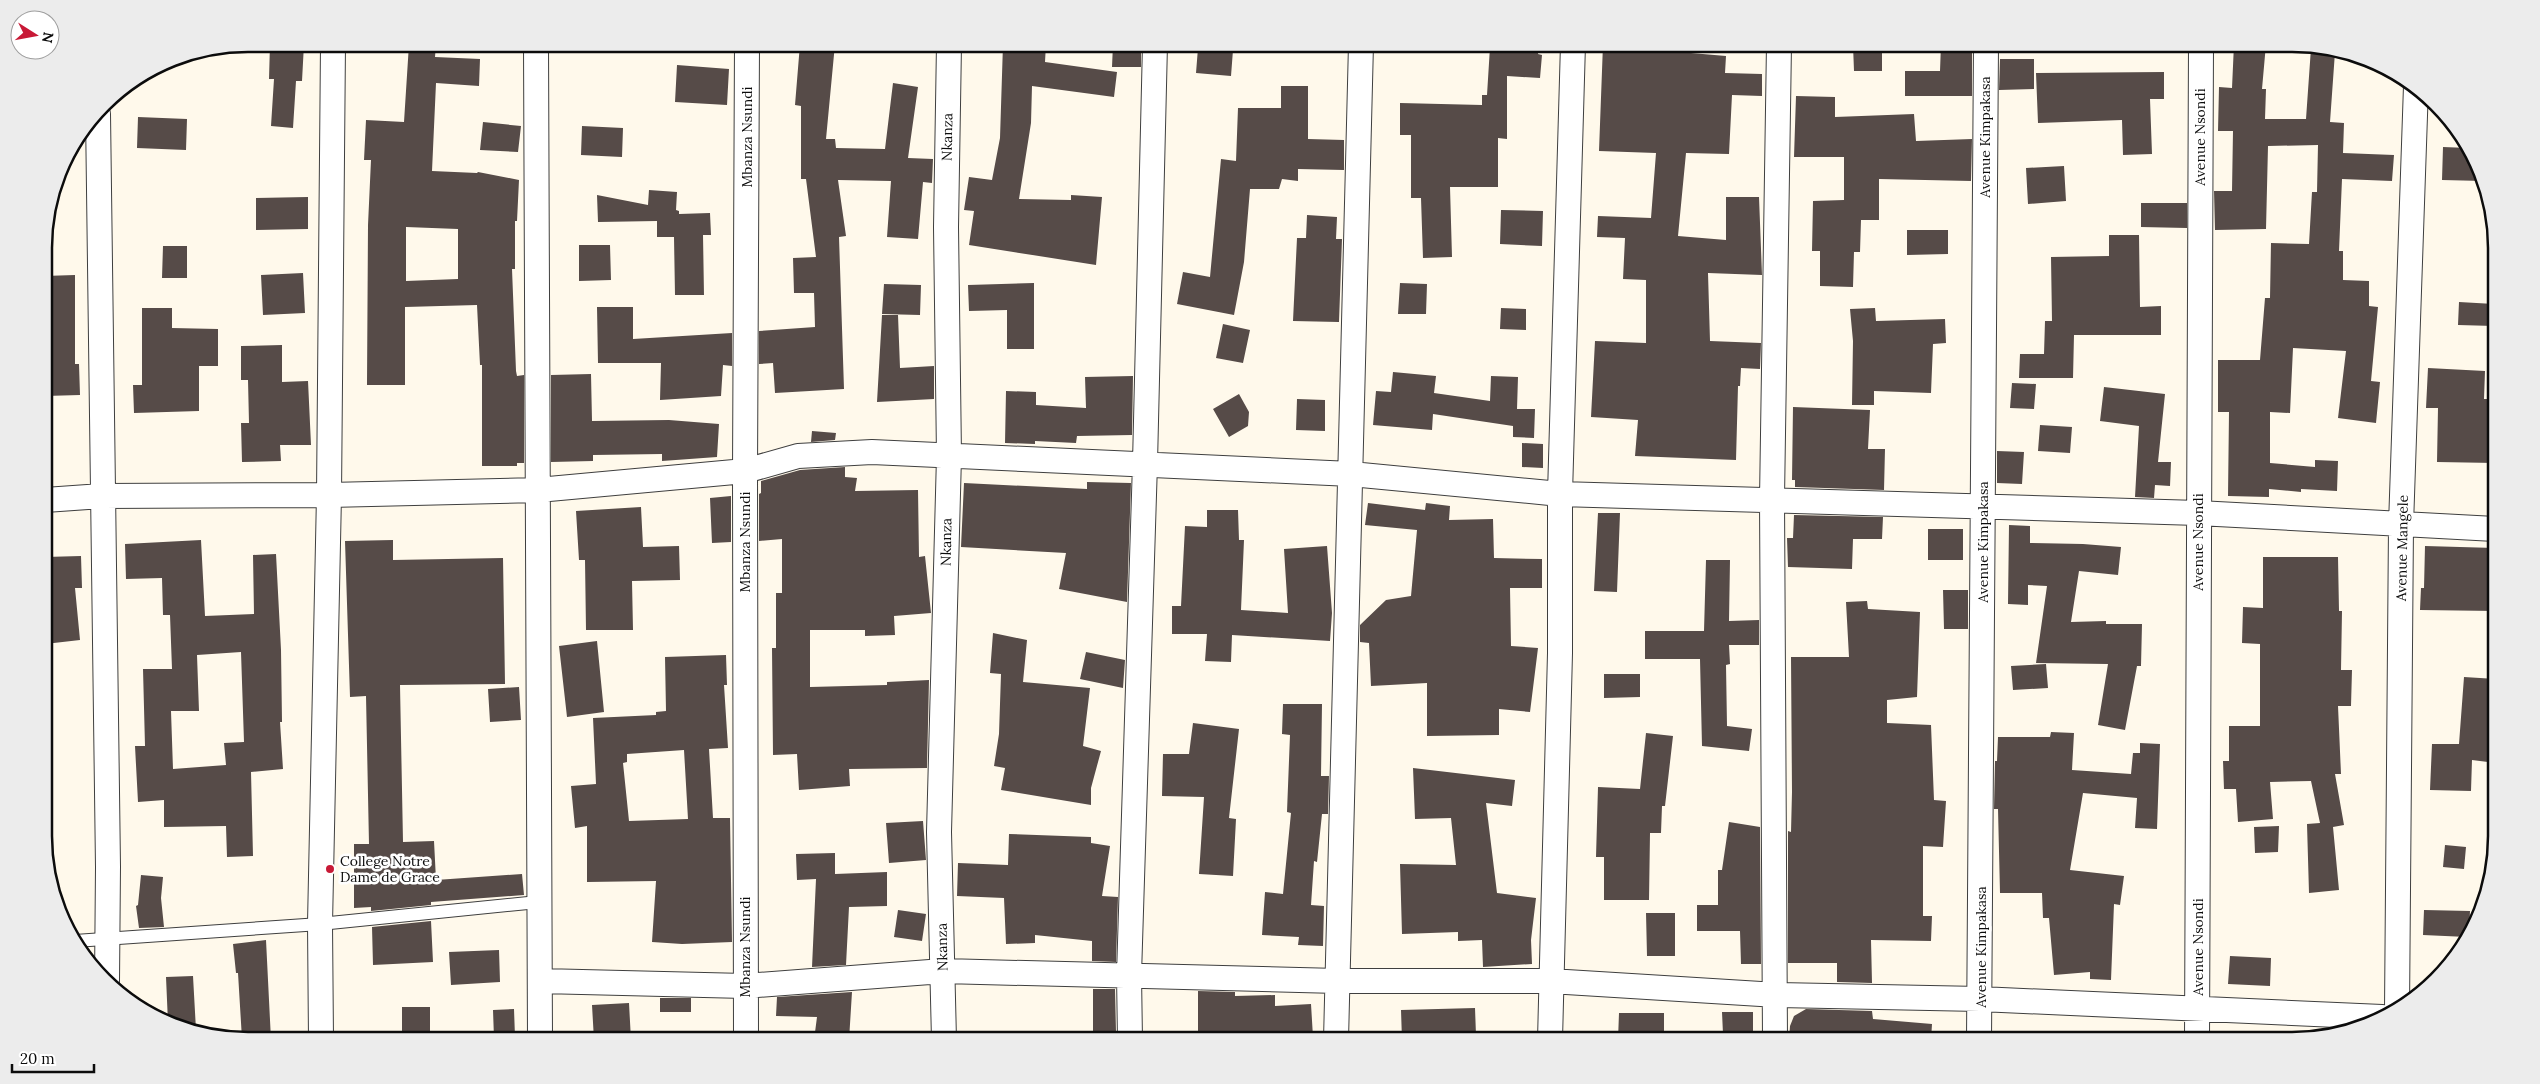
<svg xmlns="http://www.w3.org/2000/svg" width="2540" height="1084" font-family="Lora,serif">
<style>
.building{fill:#564b48;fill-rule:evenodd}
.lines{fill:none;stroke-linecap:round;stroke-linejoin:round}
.service-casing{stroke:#3f3f3f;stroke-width:14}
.minor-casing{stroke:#3f3f3f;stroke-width:26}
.service{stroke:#fff;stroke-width:12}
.minor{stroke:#fff;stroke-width:24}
.poi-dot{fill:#c81936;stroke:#fff;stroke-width:2}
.labels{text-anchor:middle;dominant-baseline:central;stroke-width:5;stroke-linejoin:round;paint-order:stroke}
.street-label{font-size:14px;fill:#0c0c0c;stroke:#fff}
.poi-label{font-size:14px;fill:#0c0c0c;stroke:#fff;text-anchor:start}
.rim{fill:none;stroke:#0c0c0c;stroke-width:2.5}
</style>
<rect width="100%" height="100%" fill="#fff9eb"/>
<path class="building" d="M 270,44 L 304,44 L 302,81 L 296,81 L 293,128 L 271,126 L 274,79 L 269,79 Z
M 409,44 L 436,44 L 435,57 L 480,59 L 479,86 L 436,83 L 432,171 L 477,173 L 478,172 L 519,180 L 517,221 L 515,221 L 515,269 L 512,269 L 516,371 L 517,376 L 524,375 L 524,463 L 517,463 L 517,466 L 482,466 L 482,365 L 480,365 L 477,305 L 405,307 L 405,385 L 367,385 L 368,225 L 371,160 L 364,160 L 366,120 L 404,122 ZM 406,227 L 458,229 L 458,279 L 406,281 Z
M 800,44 L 835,44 L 826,139 L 835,139 L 836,148 L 885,149 L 893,83 L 918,87 L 908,158 L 933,159 L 932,183 L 923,182 L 918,239 L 887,237 L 891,181 L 838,180 L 846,236 L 839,237 L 844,389 L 775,393 L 773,363 L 759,364 L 759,331 L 815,327 L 814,293 L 794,293 L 793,258 L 816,257 L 806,179 L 801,179 L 801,106 L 795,105 Z
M 1003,44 L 1046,44 L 1045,62 L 1117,72 L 1114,97 L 1032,86 L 1031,123 L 1019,199 L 1071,200 L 1071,195 L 1102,197 L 1096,265 L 969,245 L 974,211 L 964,210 L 969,177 L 992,180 L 1000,138 Z
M 1113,44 L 1141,44 L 1141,67 L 1112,67 Z
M 1508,44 L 1539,44 L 1538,54 L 1542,55 L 1540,78 L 1507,76 L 1507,139 L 1498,138 L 1498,187 L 1450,187 L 1452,257 L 1423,258 L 1421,198 L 1411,198 L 1411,135 L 1400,135 L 1400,103 L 1482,105 L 1482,95 L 1487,95 L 1490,47 L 1507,48 L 1508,52 Z
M 1603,44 L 1691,47 L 1691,53 L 1726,56 L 1725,73 L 1762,74 L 1762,96 L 1732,95 L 1729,154 L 1686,153 L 1678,236 L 1726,240 L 1726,197 L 1759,197 L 1762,275 L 1708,273 L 1710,341 L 1761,343 L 1760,369 L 1741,368 L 1740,386 L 1738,386 L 1736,460 L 1635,456 L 1638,420 L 1591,417 L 1595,341 L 1646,343 L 1646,280 L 1623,279 L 1625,238 L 1597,237 L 1598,216 L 1651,218 L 1656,153 L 1599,151 Z
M 1941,44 L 1972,44 L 1972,96 L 1905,96 L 1905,71 L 1940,71 Z
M 2234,44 L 2266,44 L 2262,89 L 2266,89 L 2265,119 L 2306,119 L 2311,48 L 2335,52 L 2330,122 L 2344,123 L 2343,153 L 2394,155 L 2392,181 L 2342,179 L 2339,251 L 2343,251 L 2343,280 L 2369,281 L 2369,306 L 2378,307 L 2371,381 L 2380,382 L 2376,423 L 2338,418 L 2346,351 L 2293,348 L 2290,413 L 2270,412 L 2270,463 L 2315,467 L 2315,460 L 2338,461 L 2337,491 L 2301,489 L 2301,492 L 2269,489 L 2269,497 L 2228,496 L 2229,412 L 2218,412 L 2218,360 L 2260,360 L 2265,298 L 2270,298 L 2271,243 L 2309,244 L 2312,192 L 2317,192 L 2318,145 L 2268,146 L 2266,229 L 2215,230 L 2214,191 L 2232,191 L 2233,131 L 2218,131 L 2219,87 L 2232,88 Z
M 1853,45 L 1882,45 L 1882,71 L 1854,71 Z
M 1198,48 L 1233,50 L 1231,76 L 1196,73 Z
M 2000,59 L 2034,59 L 2034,89 L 1999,90 Z
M 677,65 L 729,69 L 727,105 L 675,102 Z
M 2164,72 L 2164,99 L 2150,99 L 2152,154 L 2123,155 L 2122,120 L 2038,123 L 2036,73 Z
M 1281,86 L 1308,86 L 1308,139 L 1344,140 L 1344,170 L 1298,169 L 1298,181 L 1282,179 L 1279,189 L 1250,189 L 1244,262 L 1234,315 L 1177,304 L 1183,272 L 1210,277 L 1221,159 L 1236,161 L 1238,108 L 1281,108 Z
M 1796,96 L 1835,97 L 1835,117 L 1914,114 L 1916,141 L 1972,139 L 1971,181 L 1879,179 L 1879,220 L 1861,220 L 1860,252 L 1854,252 L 1853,287 L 1820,286 L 1820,251 L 1812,251 L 1813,201 L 1844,200 L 1844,157 L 1794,157 Z
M 138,117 L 187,119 L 186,150 L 137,148 Z
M 483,122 L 521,126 L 518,152 L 480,150 Z
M 582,126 L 623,128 L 622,157 L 581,155 Z
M 2443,147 L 2468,148 L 2481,170 L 2484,181 L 2442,180 Z
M 2064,166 L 2066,201 L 2028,204 L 2026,168 Z
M 649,190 L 677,192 L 676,210 L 679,211 L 679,214 L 710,213 L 711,235 L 703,235 L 704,295 L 675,295 L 674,237 L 657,237 L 657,221 L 598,222 L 597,195 L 648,205 Z
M 308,197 L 308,229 L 256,230 L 256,198 Z
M 2141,203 L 2187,203 L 2187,228 L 2141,227 Z
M 1501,210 L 1543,211 L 1542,246 L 1500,244 Z
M 1307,215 L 1337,217 L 1336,239 L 1342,239 L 1339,322 L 1293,321 L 1297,238 L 1306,238 Z
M 1907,230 L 1948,230 L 1948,254 L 1907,255 Z
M 2109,235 L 2139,235 L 2140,307 L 2161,306 L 2161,335 L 2074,335 L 2073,378 L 2019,378 L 2020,354 L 2044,354 L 2045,321 L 2052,321 L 2051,257 L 2109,256 Z
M 579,245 L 610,245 L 611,280 L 579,281 Z
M 163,246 L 187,246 L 187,278 L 162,278 Z
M 303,273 L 305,313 L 263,315 L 261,275 Z
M 75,275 L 75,364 L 79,364 L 80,395 L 45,396 L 44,276 Z
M 1034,283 L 1034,349 L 1007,349 L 1007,310 L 969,311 L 968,285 Z
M 1400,283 L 1427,284 L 1426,314 L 1398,314 Z
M 884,284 L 921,285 L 920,315 L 882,314 Z
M 2459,302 L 2494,304 L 2494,326 L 2458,325 Z
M 597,307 L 633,307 L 633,339 L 732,333 L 732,366 L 723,365 L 721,396 L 660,400 L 661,363 L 598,363 Z
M 142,308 L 172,308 L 172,328 L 218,329 L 218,366 L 199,366 L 199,411 L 134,413 L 133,385 L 142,385 Z
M 1501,308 L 1526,309 L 1526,330 L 1500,329 Z
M 1875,308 L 1876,321 L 1945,319 L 1946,343 L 1933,344 L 1931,393 L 1874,391 L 1874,405 L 1852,405 L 1853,341 L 1850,309 Z
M 882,315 L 898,315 L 900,368 L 934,366 L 934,399 L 877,402 Z
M 1223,324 L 1250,330 L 1243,363 L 1216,358 Z
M 282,345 L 282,382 L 308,381 L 311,445 L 280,445 L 281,461 L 242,462 L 241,423 L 249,423 L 248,380 L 241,380 L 241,346 Z
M 2428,368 L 2485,371 L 2484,399 L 2495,399 L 2495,463 L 2437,462 L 2438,408 L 2426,408 Z
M 1393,372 L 1436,376 L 1434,393 L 1490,401 L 1491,376 L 1518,377 L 1517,409 L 1535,409 L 1534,438 L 1513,437 L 1513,426 L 1433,414 L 1432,430 L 1373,425 L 1376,391 L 1391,392 Z
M 591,374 L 592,421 L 669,420 L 719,424 L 717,457 L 662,461 L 662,454 L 593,455 L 593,461 L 551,462 L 551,375 Z
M 1133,376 L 1132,435 L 1077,436 L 1076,443 L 1035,441 L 1035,444 L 1005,443 L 1006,391 L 1036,392 L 1036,405 L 1086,408 L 1085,377 Z
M 2012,383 L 2036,384 L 2034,409 L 2010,408 Z
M 2104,387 L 2165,394 L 2158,462 L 2171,462 L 2170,486 L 2155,485 L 2154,498 L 2135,497 L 2139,426 L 2100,421 Z
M 1239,394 L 1249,412 L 1248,426 L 1229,437 L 1213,409 Z
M 1297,399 L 1325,400 L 1325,431 L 1296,430 Z
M 1793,407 L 1870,410 L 1868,449 L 1885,449 L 1884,490 L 1795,487 L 1795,480 L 1792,480 Z
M 2040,425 L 2072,427 L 2070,453 L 2038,451 Z
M 812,431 L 836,433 L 835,440 L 811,442 Z
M 1522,443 L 1543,444 L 1543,468 L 1522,467 Z
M 1997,451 L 2024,452 L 2022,484 L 1997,483 Z
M 845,467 L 845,477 L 857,478 L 855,491 L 918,490 L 919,557 L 925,556 L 931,613 L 894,616 L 895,635 L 865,636 L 865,630 L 810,630 L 810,687 L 887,685 L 887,682 L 929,680 L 927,768 L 849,769 L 850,786 L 799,790 L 797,754 L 773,755 L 772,648 L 776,648 L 776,593 L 782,593 L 782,539 L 759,541 L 759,494 L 761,493 L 761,481 L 800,470 Z
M 1087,482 L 1131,483 L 1127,602 L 1059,589 L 1066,553 L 961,547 L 964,483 L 1087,489 Z
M 731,496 L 731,542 L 712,543 L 710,498 Z
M 1368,503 L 1425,510 L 1426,503 L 1450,506 L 1449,520 L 1493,519 L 1494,558 L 1542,559 L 1542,588 L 1510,588 L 1511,646 L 1538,648 L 1530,712 L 1499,709 L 1499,735 L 1427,736 L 1427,683 L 1371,686 L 1369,643 L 1360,642 L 1360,625 L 1386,600 L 1411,596 L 1417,530 L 1365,525 Z
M 641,507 L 643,547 L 679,546 L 680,580 L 632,581 L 633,630 L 586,630 L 585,560 L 579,560 L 576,511 Z
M 1207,510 L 1238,510 L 1239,540 L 1244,540 L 1241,610 L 1288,613 L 1284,549 L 1327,546 L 1332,613 L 1330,641 L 1232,635 L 1231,662 L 1205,661 L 1207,634 L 1172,634 L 1172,606 L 1181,606 L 1185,526 L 1207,527 Z
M 1598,513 L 1620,513 L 1617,592 L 1594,591 Z
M 1794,515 L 1883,517 L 1882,539 L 1853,539 L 1852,569 L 1788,567 L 1787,538 L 1793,538 Z
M 2009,525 L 2030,526 L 2030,543 L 2083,544 L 2121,547 L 2118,575 L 2079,571 L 2071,622 L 2106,621 L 2106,624 L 2142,624 L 2141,666 L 2137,666 L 2125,730 L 2098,725 L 2108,664 L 2036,663 L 2047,586 L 2028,585 L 2028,605 L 2008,604 Z
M 1928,529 L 1963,529 L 1963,560 L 1928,560 Z
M 201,540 L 205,616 L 254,614 L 253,555 L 276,554 L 281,650 L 282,722 L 280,722 L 283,769 L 251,772 L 253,856 L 227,857 L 226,826 L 164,827 L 164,800 L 138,802 L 135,746 L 145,746 L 143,669 L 172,669 L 170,615 L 163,615 L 162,578 L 126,579 L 125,544 ZM 241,652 L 244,742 L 224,743 L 226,765 L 173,769 L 171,711 L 199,711 L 197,655 Z
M 393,540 L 393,560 L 503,558 L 505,684 L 400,685 L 403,842 L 434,841 L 436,880 L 522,874 L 524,895 L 431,902 L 431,905 L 371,911 L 371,907 L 354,908 L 354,844 L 369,844 L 366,696 L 350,697 L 345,541 Z
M 2425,546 L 2495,548 L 2496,611 L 2420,610 L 2421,588 L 2424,588 Z
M 81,556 L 82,588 L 75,588 L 80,640 L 45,644 L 45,557 Z
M 2263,557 L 2338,557 L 2339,611 L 2342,611 L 2341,670 L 2352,670 L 2351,706 L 2338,706 L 2341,774 L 2335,774 L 2344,825 L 2333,827 L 2339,890 L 2309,893 L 2307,824 L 2320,823 L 2311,781 L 2270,782 L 2273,819 L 2238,822 L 2236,789 L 2224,789 L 2223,761 L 2229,761 L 2229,726 L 2260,726 L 2260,644 L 2242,643 L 2243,607 L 2263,608 Z
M 1706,560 L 1730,560 L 1729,621 L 1759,620 L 1759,645 L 1729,645 L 1730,664 L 1726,665 L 1727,726 L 1752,729 L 1749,751 L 1702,746 L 1700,659 L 1645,659 L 1645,631 L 1704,631 Z
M 1943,590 L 1968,590 L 1968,629 L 1944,629 Z
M 1867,601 L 1868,609 L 1920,612 L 1917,697 L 1887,700 L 1887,723 L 1931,725 L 1934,800 L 1946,801 L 1943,847 L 1923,846 L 1923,916 L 1932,916 L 1931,941 L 1871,940 L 1872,983 L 1837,982 L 1837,963 L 1788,963 L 1788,831 L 1791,832 L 1792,792 L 1791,657 L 1849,657 L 1846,602 Z
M 993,633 L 1027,640 L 1023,682 L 1090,688 L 1083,746 L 1101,751 L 1091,788 L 1091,805 L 1001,790 L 1005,768 L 994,766 L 999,734 L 1001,674 L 990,673 Z
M 597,641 L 604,712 L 567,717 L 559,646 Z
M 1086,652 L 1125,660 L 1123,688 L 1080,679 Z
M 726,655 L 727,685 L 724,685 L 728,748 L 709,749 L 713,818 L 730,818 L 732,942 L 682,944 L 652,942 L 656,881 L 587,882 L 587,826 L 575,828 L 571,786 L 596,784 L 593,718 L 656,715 L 656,712 L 666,711 L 665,657 ZM 684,750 L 688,819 L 629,821 L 623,763 L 627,762 L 627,754 Z
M 2046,664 L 2048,688 L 2013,690 L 2011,666 Z
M 1604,674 L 1640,674 L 1640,697 L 1604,698 Z
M 2464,677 L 2496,679 L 2496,763 L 2472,760 L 2471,791 L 2430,790 L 2432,744 L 2459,744 Z
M 519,687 L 521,720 L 490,722 L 488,689 Z
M 1283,704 L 1322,704 L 1321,776 L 1329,776 L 1328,814 L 1322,814 L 1317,862 L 1314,861 L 1311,905 L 1324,906 L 1323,946 L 1298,945 L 1299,937 L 1262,935 L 1265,892 L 1283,894 L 1291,813 L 1287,812 L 1290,735 L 1282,734 Z
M 1193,723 L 1239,729 L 1229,818 L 1236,819 L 1233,876 L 1199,874 L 1204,797 L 1162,796 L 1163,754 L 1189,754 Z
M 2051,732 L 2074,733 L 2072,770 L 2131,774 L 2133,753 L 2140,753 L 2140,743 L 2160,744 L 2157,829 L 2135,828 L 2137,798 L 2083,793 L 2070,870 L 2124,876 L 2120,905 L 2114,904 L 2111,980 L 2090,979 L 2090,972 L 2054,975 L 2049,918 L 2043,918 L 2042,893 L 2000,893 L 1998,809 L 1994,809 L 1995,761 L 1997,761 L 1998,737 L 2050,737 Z
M 1646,733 L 1673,736 L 1665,806 L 1662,806 L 1661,833 L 1650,833 L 1649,900 L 1604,900 L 1604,857 L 1596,857 L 1598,787 L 1640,789 Z
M 1413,768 L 1515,780 L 1512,806 L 1486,803 L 1497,893 L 1536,898 L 1531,940 L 1532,964 L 1483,967 L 1482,940 L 1458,941 L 1458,932 L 1402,934 L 1400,864 L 1456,865 L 1451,818 L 1415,819 Z
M 923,821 L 926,860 L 889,863 L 886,823 Z
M 1729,822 L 1760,827 L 1761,964 L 1741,964 L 1740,931 L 1697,931 L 1697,905 L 1718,905 L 1718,870 L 1722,870 Z
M 2279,826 L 2278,852 L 2255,853 L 2254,827 Z
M 1009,834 L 1091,837 L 1091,843 L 1110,846 L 1102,896 L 1118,897 L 1116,962 L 1092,961 L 1092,941 L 1035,935 L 1035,943 L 1006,944 L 1004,898 L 957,896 L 958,863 L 1008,865 Z
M 2445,845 L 2466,847 L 2464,869 L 2443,867 Z
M 835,853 L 835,874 L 887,872 L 887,906 L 849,907 L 846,965 L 812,967 L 816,879 L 797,880 L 796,854 Z
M 141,875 L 163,877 L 161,898 L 164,927 L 139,928 L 136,906 L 138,905 Z
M 898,910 L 926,914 L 922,941 L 894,937 Z
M 2424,910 L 2470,911 L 2469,934 L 2467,937 L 2423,935 Z
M 1646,913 L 1675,913 L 1675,956 L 1647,956 Z
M 431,921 L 433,962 L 373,965 L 372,927 Z
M 266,940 L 271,1040 L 242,1039 L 238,973 L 236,973 L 233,944 Z
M 499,950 L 500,982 L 451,985 L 449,952 Z
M 2230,956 L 2271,958 L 2270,986 L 2228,984 Z
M 193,976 L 196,1030 L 168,1023 L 166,977 Z
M 1093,989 L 1115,989 L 1116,1032 L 1093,1033 Z
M 1198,991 L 1235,992 L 1235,996 L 1275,995 L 1275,1006 L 1311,1004 L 1313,1037 L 1243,1040 L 1242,1035 L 1198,1035 Z
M 852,992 L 849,1040 L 814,1040 L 817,1017 L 776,1016 L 777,997 Z
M 660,998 L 691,998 L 691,1012 L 660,1012 Z
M 629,1003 L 631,1040 L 594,1040 L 592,1005 Z
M 402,1007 L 430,1007 L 430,1037 L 402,1038 Z
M 1475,1008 L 1476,1035 L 1432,1036 L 1432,1040 L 1402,1040 L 1401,1010 Z
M 514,1009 L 515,1037 L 494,1038 L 493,1010 Z
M 1806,1009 L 1872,1011 L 1873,1019 L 1932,1024 L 1931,1040 L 1789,1040 L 1790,1026 L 1794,1016 Z
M 1722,1012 L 1753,1012 L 1753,1034 L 1723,1034 Z
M 1619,1013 L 1664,1013 L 1664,1040 L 1618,1040 Z"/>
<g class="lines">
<g class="service-casing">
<path id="service" d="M 75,941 L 320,924 L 538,902"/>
</g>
<g class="minor-casing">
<path id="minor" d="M 536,44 L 540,1040
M 98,114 L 108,867 L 107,981
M 45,500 L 102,496 L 329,495 L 538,490 L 745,471 L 798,456 L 872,452 L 1351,474 L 1560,494 L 2198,513 L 2495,529
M 541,981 L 745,986 L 943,971 L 1338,981 L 1550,981 L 1777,995 L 1980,999 L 2382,1017
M 2397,1010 L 2401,525 L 2416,86
M 321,1040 L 320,924 L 329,495 L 333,44
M 746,1040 L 745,471 L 747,44
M 944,1040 L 939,832 L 949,456 L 946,227 L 949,44
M 1130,1040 L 1129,975 L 1145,463 L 1155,44
M 1336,1040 L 1361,44
M 1550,1040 L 1560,653 L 1560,494 L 1573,44
M 1775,1040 L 1772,499 L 1779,44
M 1979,1040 L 1986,44
M 2197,1040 L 2201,44"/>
</g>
<use href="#service" class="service"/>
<use href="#minor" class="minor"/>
</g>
<circle class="poi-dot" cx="330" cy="869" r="5"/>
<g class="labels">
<g class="street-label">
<text transform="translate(747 137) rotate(-90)">Mbanza Nsundi</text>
<text transform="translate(947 137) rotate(-89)">Nkanza</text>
<text transform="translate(1985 137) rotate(-90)">Avenue Kimpakasa</text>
<text transform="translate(2200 137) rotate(-90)">Avenue Nsondi</text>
<text transform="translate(745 542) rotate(-90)">Mbanza Nsundi</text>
<text transform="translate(946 542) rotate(-89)">Nkanza</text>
<text transform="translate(1983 542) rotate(-90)">Avenue Kimpakasa</text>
<text transform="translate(2198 542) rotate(-90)">Avenue Nsondi</text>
<text transform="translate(2402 548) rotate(-89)">Avenue Mangele</text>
<text transform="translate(745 947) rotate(-90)">Mbanza Nsundi</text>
<text transform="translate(942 947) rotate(-91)">Nkanza</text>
<text transform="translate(1981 947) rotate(-90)">Avenue Kimpakasa</text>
<text transform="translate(2198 947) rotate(-90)">Avenue Nsondi</text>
</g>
<g class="poi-label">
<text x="340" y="861">College Notre<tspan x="340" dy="16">Dame de Grace</tspan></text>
</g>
</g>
<path d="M0 0H2540V1084H0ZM248 52H2292A196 196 0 0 1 2488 248V836A196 196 0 0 1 2292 1032H248A196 196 0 0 1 52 836V248A196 196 0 0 1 248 52Z" fill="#ececec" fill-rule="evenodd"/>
<path class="rim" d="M248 52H2292A196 196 0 0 1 2488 248V836A196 196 0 0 1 2292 1032H248A196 196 0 0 1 52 836V248A196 196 0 0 1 248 52Z"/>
<g transform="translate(35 35) rotate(101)"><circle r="24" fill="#ffffff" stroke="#9e9e9e"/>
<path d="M0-4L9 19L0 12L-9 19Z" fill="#c81936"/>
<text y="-8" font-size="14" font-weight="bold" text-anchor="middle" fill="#0c0c0c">N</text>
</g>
<path d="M12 1064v8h82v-8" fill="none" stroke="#0c0c0c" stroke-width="2.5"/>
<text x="20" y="1064" font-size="15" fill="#0c0c0c" stroke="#ffffff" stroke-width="4" paint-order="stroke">20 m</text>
</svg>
